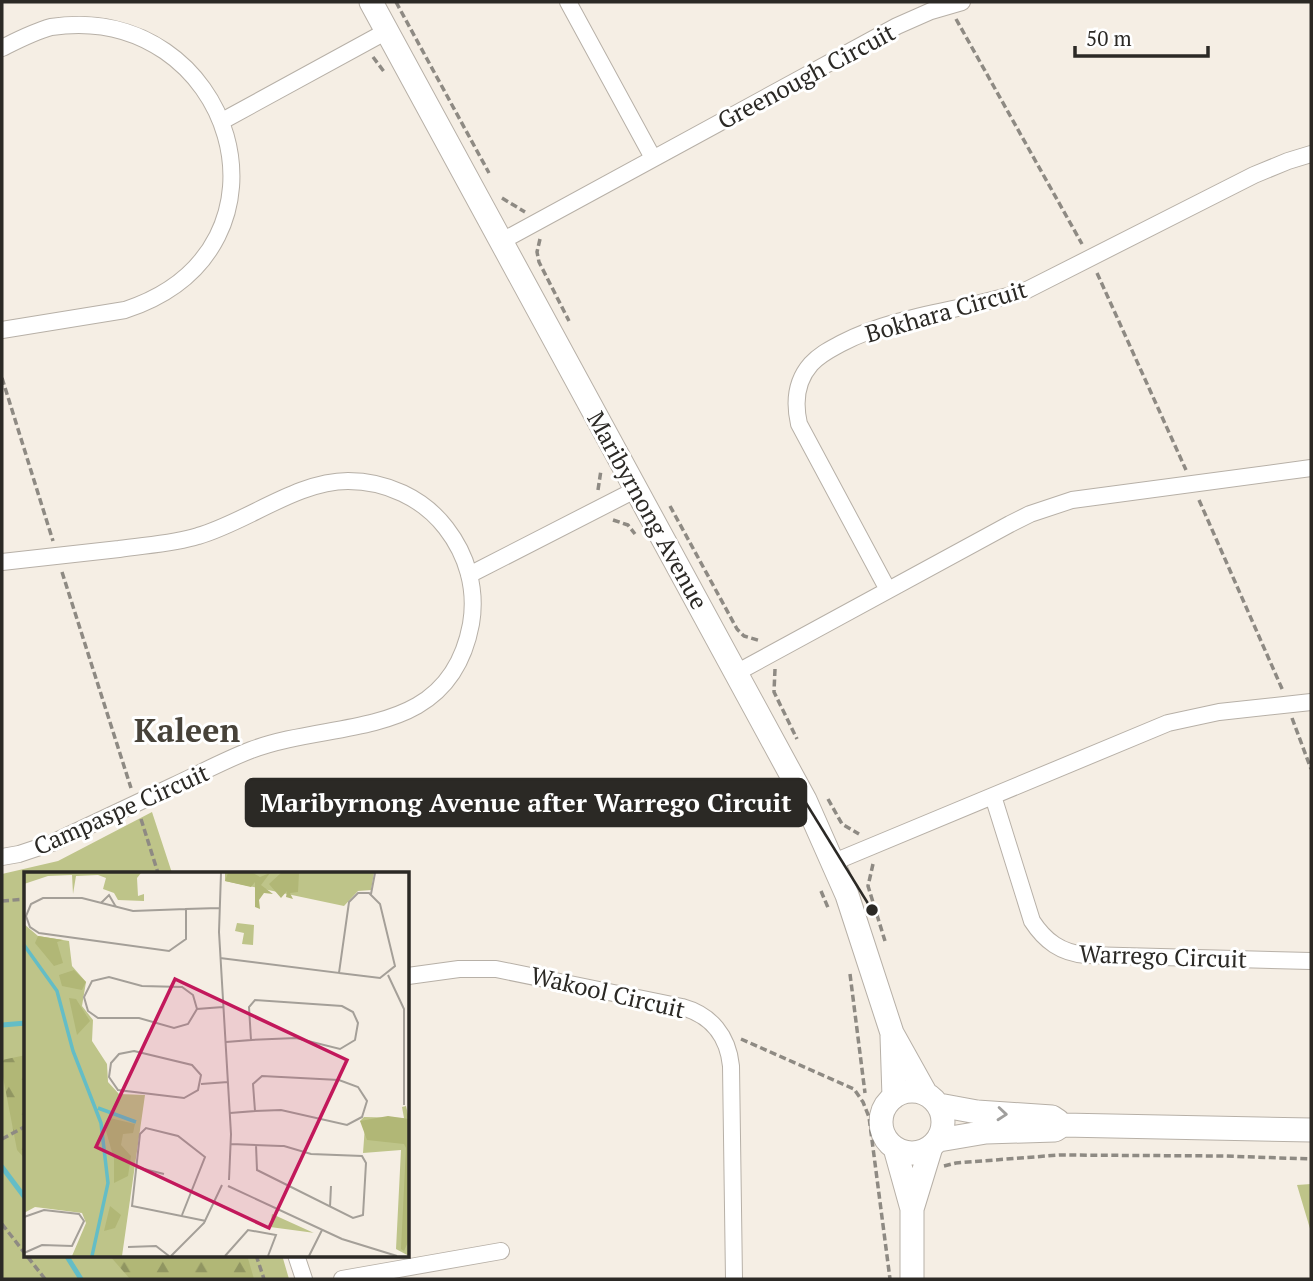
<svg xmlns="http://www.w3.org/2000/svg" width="1313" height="1281" font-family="'PT Serif',serif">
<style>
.green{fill:#bec489}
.forest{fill:url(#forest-firs)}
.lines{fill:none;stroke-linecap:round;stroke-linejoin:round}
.stream{stroke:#64bdc6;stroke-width:5}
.street-casing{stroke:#b7b0a7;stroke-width:18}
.secondary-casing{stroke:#b7b0a7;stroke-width:25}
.path{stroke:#8e8a83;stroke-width:3.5;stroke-dasharray:7 3.5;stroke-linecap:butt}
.street{stroke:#fff;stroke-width:16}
.secondary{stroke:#fff;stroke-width:23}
.oneway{stroke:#a09f9d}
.labels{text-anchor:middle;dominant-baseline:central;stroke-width:6;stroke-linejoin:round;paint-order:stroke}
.street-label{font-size:24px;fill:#2b2925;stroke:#fff}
.district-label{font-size:32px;font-weight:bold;fill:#474239;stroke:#fff}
.inset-river{fill:none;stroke:#64bdc6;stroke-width:3.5}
.inset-road{fill:none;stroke:#a49f98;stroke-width:2}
.view{fill:#c2185b;fill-opacity:0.15;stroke:#c2185b;stroke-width:3.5}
.inset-edge{fill:none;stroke:#2b2925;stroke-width:3.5}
.leader{fill:none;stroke:#2b2925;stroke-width:2.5}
.callout-dot{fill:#2b2925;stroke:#fff;stroke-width:2.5}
.callout{fill:#2b2925;stroke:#2b2925;stroke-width:2.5}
.callout-label{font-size:26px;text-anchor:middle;font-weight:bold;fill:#fff}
</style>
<defs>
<pattern id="forest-firs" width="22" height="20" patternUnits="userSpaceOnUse" patternTransform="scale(1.75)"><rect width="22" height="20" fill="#b1b776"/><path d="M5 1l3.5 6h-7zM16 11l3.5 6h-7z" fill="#909561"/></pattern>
</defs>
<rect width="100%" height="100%" fill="#f5eee4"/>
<path class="green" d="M 152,812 L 172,873 L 26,873 L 26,1255 L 282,1255 L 289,1279 L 2,1279 L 2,874 L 58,861 Z
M 1311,1184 L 1311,1232 L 1297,1185 Z"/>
<path class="forest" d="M 26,1055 L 26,1160 L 17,1150 L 2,1072 L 2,1060 Z
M 109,1255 L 247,1255 L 254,1279 L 130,1279 Z"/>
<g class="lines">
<path class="stream" d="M 2,1025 L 26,1023
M 2,1167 L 26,1199
M 66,1255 L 81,1279"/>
<g class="street-casing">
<path id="street" d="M 568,2 L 653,158
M 2,48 C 18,40 33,32 51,27 C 232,0 311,249 125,310 L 2,330
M 224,120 L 387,31
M 502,241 L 897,26 L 931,11 L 962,2
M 2,562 C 41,558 80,553 119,549 C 145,545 173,544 198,536 C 247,522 297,481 348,481 C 386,481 423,498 446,528 C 467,555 477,589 471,624 C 449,742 336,718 251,750 C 225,760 199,774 173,786 C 133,805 93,824 52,843 L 19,854 L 2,857
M 469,575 L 635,490
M 888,590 L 799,424 C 794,402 796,381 811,364 C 820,354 831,349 842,343 C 900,313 967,311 1027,290 L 1254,175 L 1288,161 L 1311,154
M 736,673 L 1010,524 L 1030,514 L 1072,500 L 1311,468
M 993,796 L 1032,921 C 1045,941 1061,953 1086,955 L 1311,961
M 834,862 L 1168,723 L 1219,712 L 1311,702
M 408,976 L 459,969 L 496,969 L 682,1007 C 711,1015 728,1036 731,1066 L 734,1279
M 296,1255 L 304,1279
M 342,1279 L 501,1251"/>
</g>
<g class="secondary-casing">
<path id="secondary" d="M 371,2 L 805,800 L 847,895 L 892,1033 L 926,1094
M 892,1036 L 894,1097
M881 1122a31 31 0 1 1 62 0a31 31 0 1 1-62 0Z
M 939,1105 L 977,1112 L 1052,1117 L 1058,1121
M 939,1140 L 986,1132 L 1055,1130 L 1063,1125 L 1311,1130
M 895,1148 L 912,1209
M 912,1279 L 912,1209 L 931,1147"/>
</g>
<path class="path" d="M 396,2 L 489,173
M 956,19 L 1082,244
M 373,57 L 385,73
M 502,198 L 525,212
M 540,239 L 537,252 L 539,262 L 569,321
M 1097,273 L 1186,470
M 2,378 L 53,541
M 598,490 L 601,470
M 1199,500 L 1283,691
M 670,506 L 737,629 L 744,636 L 761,641
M 613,520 L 628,525 L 635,534
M 62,572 L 131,788
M 775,669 L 774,692 L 797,739
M 1292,718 L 1311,769
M 828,799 L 842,824 L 859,834
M 781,802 L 788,817
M 141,819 L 158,873
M 873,864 L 868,886 L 885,941
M 821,891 L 829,910
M 2,901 L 26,899
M 850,974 L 865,1093
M 741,1039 L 854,1089 L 863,1102 L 869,1117 L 890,1279
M 2,1139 L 26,1126
M 944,1166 L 956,1163 L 1059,1155 L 1226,1156 L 1311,1159
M 2,1224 L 45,1279
M 256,1255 L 264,1279"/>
<use href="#street" class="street"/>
<use href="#secondary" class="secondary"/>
</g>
<defs><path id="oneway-chevron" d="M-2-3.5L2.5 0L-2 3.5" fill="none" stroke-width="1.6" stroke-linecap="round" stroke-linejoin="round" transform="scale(1.75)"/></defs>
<use class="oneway" href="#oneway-chevron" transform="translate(1002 1114) rotate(5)"/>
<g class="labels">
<g class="street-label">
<text transform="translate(806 76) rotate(-28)">Greenough Circuit</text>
<text transform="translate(946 311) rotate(-16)">Bokhara Circuit</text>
<text transform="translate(648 510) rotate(61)">Maribyrnong Avenue</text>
<text transform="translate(121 809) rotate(-24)">Campaspe Circuit</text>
<text transform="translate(1163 956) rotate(2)">Warrego Circuit</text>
<text transform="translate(608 992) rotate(13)">Wakool Circuit</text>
</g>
<g class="district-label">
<text x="187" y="730">Kaleen</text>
</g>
</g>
<g transform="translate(24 872)">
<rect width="385" height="385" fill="#f5eee4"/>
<path d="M 0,1 L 117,1 L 113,6 L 114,24 L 120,22 L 120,29 L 94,28 L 90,21 L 79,17 L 82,6 L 74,3 L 52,4 L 49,22 L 48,3 L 24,4 L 0,12 ZM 201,1 L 350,1 L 347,18 L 334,19 L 320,34 L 201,9 ZM 213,51 L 230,53 L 229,73 L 218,72 L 220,61 L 211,59 ZM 0,52 L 14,64 L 45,69 L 48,94 L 62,110 L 58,134 L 69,148 L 68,169 L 83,192 L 84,210 L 95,222 L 121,223 L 98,384 L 48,384 L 62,351 L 58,341 L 11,335 L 0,341 ZM 382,234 L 385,247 L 385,384 L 372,377 L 377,278 L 339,281 L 341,254 L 336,249 L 340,245 L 380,246 L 378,235 ZM 248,342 L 290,361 L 291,361 L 246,355 Z" fill="#bec489"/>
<path d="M 204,1 L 229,1 L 236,5 L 246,1 L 237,13 L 249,22 L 240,21 L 235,28 L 236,37 L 231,35 L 231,10 L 227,15 L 201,9 ZM 257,1 L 275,1 L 274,20 L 266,21 L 269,27 L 262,25 L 263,19 L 257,26 L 245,12 ZM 14,64 L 39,68 L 33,70 L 39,91 L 30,94 L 11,71 ZM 50,98 L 62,110 L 58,118 L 38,114 L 35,103 ZM 45,126 L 52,127 L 66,149 L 53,163 ZM 364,244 L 385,247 L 385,381 L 384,370 L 380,379 L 377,377 L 382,276 L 380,272 L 343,268 L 336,249 ZM 86,246 L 111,252 L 109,261 L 99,262 L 97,273 L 107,284 L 104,304 L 90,311 L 90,287 L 82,259 ZM 86,334 L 97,343 L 91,356 L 80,359 Z" fill="#b1b776"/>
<path class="inset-river" d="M 0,73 L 33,119 L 49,179 L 77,251 L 84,311 L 68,384M 74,236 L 112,250"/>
<path class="inset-road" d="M 197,1 L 195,60 L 207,262 L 205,308M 347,22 L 351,1M 77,31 L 85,23 L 92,35M 162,37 L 109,39 L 58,26 L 19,26 L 7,32 L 2,44 L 6,55 L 15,61 L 145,79 L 162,67 L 162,37 L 195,36M 196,86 L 315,101 L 325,30 L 334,21 L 345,21 L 356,32 L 371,94 L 356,106 L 315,101M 364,103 L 380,137 L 380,233M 173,137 L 169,123 L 158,115 L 118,114 L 85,105 L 68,109 L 60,125 L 64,139 L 74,146 L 115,146 L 150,156 L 164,152 L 173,137 L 199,135M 202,170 L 227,168 L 225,135 L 231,128 L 318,134 L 329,140 L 334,151 L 331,168 L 316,177 L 272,166 L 227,168M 110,179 L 168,193 L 177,203 L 174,218 L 160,226 L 94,218 L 85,205 L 87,191 L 95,182 ZM 177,212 L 204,210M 206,241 L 231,239 L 229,212 L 238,204 L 315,208 L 334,215 L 343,229 L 338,245 L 323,253 L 257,238 L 231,239M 207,272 L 257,274 L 260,274 L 287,282 L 338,284 L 342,291 L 339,343 L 329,346 L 233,298 L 232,273M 112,295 L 140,302M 204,314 L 318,367 L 373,384M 306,335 L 307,314M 158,343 L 181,285 L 154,264 L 122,256 L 116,262 L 108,334 L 182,349M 0,345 L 20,338 L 55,342 L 60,349 L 48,374 L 18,373 L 0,381M 104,375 L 132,374 L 145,384M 147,384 L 180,351 L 198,313M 201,384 L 224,358 L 252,363 L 244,384M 285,384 L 298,358"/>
<path class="view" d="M 151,107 L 323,188 L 245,356 L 72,275 Z"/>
<rect width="385" height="385" class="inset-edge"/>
</g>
<path class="leader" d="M872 910L806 803"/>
<circle class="callout-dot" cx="872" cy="910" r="7"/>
<rect class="callout" x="246" y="779" width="560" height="47" rx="7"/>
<g class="callout-label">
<text x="526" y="812">Maribyrnong Avenue after Warrego Circuit</text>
</g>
<rect width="1313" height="1281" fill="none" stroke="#2b2925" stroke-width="7"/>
<path d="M1075 46v10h133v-10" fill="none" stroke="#2b2925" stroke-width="3.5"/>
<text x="1086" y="46" font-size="21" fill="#2b2925" stroke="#ffffff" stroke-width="5" paint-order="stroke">50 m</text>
</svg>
